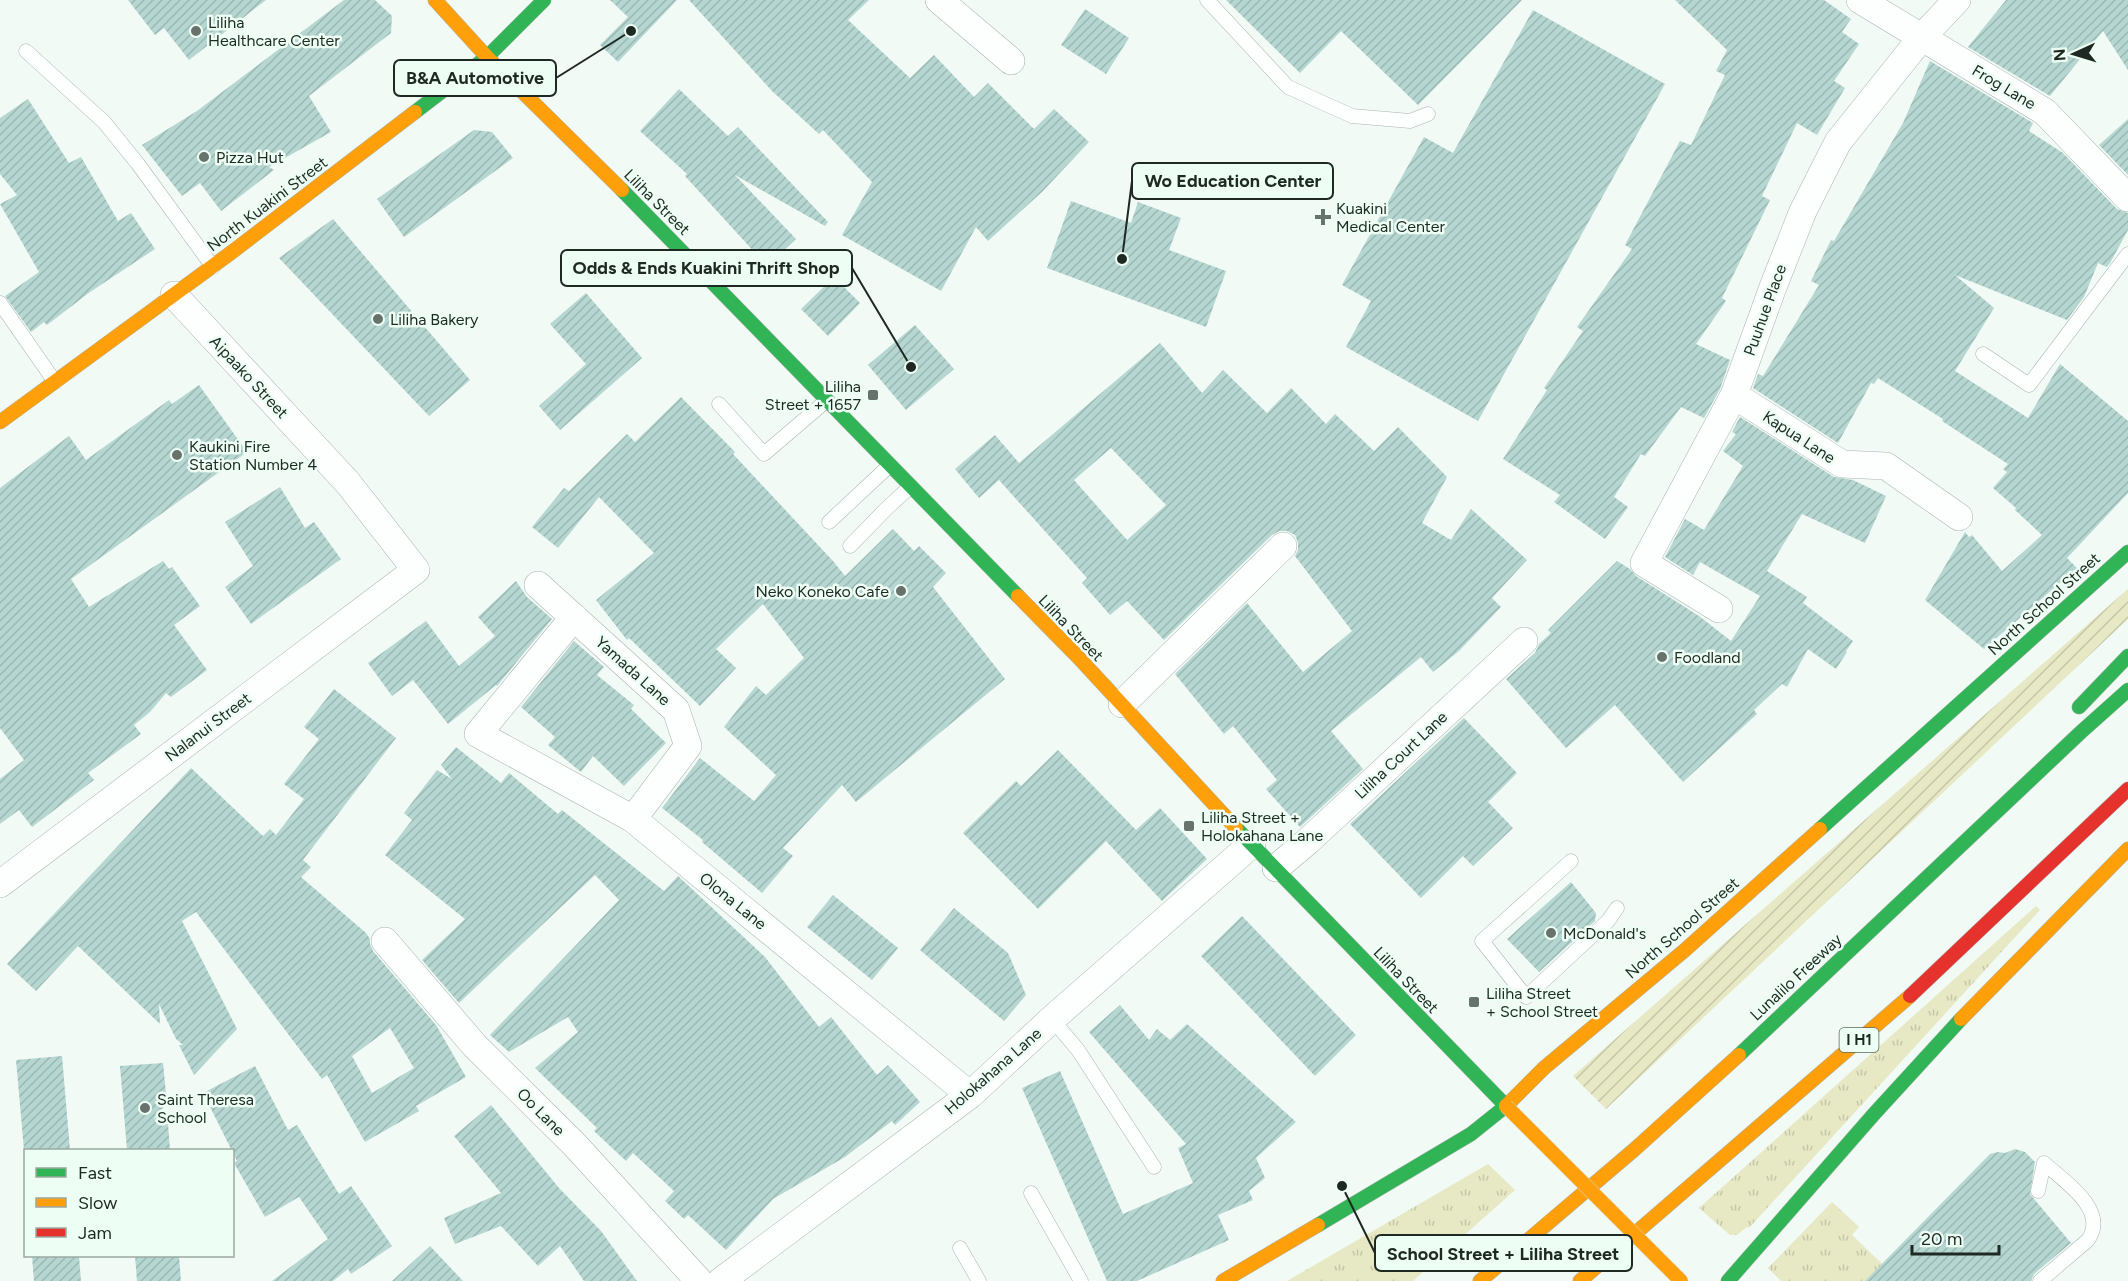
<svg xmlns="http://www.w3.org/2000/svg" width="2128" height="1281" font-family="Figtree,sans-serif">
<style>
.grass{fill:url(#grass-tufts)}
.garden{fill:url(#garden-furrows)}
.building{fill:url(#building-hatch);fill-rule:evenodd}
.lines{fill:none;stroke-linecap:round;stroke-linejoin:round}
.lane-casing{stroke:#aab4ae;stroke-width:15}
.street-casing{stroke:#aab4ae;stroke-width:28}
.fast-casing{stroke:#aab4ae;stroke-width:15}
.slow-casing{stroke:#aab4ae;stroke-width:15}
.jam-casing{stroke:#aab4ae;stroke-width:15}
.lane{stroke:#fdfefe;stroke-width:14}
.street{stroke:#fdfefe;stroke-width:27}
.fast{stroke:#30b455;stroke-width:14}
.slow{stroke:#ff9f0a;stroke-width:14}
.jam{stroke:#e5322d;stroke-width:14}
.slow-bridge-casing{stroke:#d2d7d3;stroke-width:15;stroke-linecap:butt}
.slow-bridge{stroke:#ff9f0a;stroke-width:14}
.poi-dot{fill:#68726c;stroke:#edfef4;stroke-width:2}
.labels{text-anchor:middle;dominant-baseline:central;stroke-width:5;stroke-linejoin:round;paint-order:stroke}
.shield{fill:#edfef4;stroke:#5d6962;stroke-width:1.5}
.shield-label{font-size:15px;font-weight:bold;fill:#1f2923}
.poi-label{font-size:16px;fill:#1f2923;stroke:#edfef4;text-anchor:start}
.street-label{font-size:16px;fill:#1f2923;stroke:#edfef4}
.leader{fill:none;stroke:#1f2923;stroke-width:2}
.callout-dot{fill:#1f2923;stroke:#edfef4;stroke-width:2}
.callout{fill:#edfef4;stroke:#1f2923;stroke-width:2}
.callout-label{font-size:18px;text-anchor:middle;font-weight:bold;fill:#1f2923}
</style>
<defs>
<pattern id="grass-tufts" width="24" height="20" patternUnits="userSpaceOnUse" patternTransform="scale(1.5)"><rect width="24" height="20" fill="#e7e8c4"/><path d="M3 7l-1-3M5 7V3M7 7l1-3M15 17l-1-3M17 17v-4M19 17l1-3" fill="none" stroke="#c6c7a8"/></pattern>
<pattern id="garden-furrows" width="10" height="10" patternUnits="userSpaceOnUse" patternTransform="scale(1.5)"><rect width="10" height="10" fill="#e7e8c4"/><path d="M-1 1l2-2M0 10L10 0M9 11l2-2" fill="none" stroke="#c6c7a8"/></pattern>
<pattern id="building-hatch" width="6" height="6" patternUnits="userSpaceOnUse" patternTransform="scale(1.5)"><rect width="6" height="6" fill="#b6d6d1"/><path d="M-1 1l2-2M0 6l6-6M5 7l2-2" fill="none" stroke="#9cb8b3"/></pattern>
</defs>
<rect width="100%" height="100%" fill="#f1faf5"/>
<path class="grass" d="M 2036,906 L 2040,910 L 1749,1228 L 1747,1227 L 1737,1235 L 1730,1235 L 1699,1208 Z
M 1488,1164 L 1515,1190 L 1413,1281 L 1287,1281 Z
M 1832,1202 L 1859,1227 L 1852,1235 L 1898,1279 L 1896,1281 L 1781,1281 L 1768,1268 Z"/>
<path class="garden" d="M 2128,589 L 2128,619 L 1606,1109 L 1573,1076 Z"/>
<path class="building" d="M 128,0 L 266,0 L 189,60 L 164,28 L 155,35 Z
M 344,0 L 375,0 L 392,16 L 391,33 L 309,96 L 331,132 L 269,167 L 274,170 L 221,211 L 200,183 L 182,196 L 142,145 L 197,111 Z
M 610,0 L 677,0 L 618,62 L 600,45 L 628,17 Z
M 689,0 L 869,0 L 848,20 L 910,78 L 934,55 L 974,97 L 988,83 L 1034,129 L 1054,109 L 1089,142 L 1042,192 L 988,241 L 976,227 L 941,291 L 842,235 L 872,182 L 823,130 L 819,134 L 772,91 Z
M 1226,0 L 1522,0 L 1418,105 L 1341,31 L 1300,73 Z
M 1675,0 L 1824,0 L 1851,19 L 1842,32 L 1859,44 L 1834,81 L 1845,88 L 1817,135 L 1797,123 L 1762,196 L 1770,200 L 1722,298 L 1726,301 L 1696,344 L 1730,360 L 1720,389 L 1704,418 L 1681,407 L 1645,456 L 1641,454 L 1614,497 L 1628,507 L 1605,539 L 1554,502 L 1560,495 L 1503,459 L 1547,390 L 1544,388 L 1583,331 L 1577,327 L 1632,249 L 1625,245 L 1680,141 L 1691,145 L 1725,75 L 1716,71 L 1727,50 Z
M 2006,0 L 2128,0 L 2128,70 L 2103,31 L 2050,96 L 1968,47 Z
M 1085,9 L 1129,38 L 1106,74 L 1061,45 Z
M 1533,10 L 1665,84 L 1478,421 L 1346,347 L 1371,301 L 1342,285 L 1424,137 L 1453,153 Z
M 1930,61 L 2033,123 L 2029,131 L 2063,153 L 2117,209 L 2128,213 L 2128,230 L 2110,263 L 2107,267 L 2098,263 L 2084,297 L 2067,320 L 1955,275 L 1994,308 L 1955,371 L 2028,418 L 2060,364 L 2128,421 L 2128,493 L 2067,558 L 2077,568 L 1984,649 L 1925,600 L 1965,532 L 1969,537 L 1972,535 L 2002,571 L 2042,535 L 2015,510 L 2016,508 L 1993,488 L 2007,472 L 2003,469 L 2008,464 L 1942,421 L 1943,419 L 1878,378 L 1874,384 L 1871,383 L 1838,443 L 1753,388 L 1758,374 L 1763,376 L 1819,285 L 1811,281 L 1831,240 L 1834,241 L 1903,123 Z
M 679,89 L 728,136 L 738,127 L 828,222 L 825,226 L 735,175 L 796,239 L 767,266 L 685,176 L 687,174 L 640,131 Z
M 28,99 L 69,163 L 81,157 L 118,221 L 131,213 L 155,249 L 90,292 L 47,325 L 44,322 L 31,332 L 5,296 L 39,272 L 0,204 L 17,195 L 0,174 L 0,118 Z
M 2128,119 L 2128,175 L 2099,145 Z
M 474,130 L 492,132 L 513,158 L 404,237 L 377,199 Z
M 1071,201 L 1131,223 L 1138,202 L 1181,218 L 1169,250 L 1226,271 L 1206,327 L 1047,268 Z
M 333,219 L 470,380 L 429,416 L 279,258 Z
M 834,277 L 860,303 L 828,336 L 801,309 Z
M 586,293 L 642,358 L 560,430 L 539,406 L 586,364 L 550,324 Z
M 915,325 L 954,369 L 906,410 L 868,365 Z
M 1160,343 L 1202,393 L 1223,370 L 1267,413 L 1291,388 L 1326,424 L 1335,414 L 1374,451 L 1398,427 L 1447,477 L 1422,523 L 1451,540 L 1471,509 L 1527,560 L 1492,598 L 1501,607 L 1459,651 L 1433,672 L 1421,657 L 1331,731 L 1363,769 L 1300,827 L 1266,789 L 1277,780 L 1233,726 L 1224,734 L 1175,674 L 1247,603 L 1303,672 L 1352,631 L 1295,556 L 1298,550 L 1298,543 L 1295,535 L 1287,531 L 1279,531 L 1272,535 L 1164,640 L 1127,601 L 1110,615 L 1082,583 L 1087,578 L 999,480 L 979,498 L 955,469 L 995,435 L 1019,463 ZM 1111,448 L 1166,505 L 1127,540 L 1074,480 Z
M 199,385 L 247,452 L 71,579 L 89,607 L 163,561 L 169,569 L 172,567 L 200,606 L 174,625 L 207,670 L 171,697 L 166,693 L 150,712 L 134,725 L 141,734 L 88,773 L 94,780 L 32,827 L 19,810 L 0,824 L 0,779 L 24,760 L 0,728 L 0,488 L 69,436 L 86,460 L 169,400 L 172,404 Z
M 681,397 L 735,452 L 733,454 L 833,561 L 845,576 L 893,529 L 914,551 L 919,546 L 946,573 L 933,587 L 1005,679 L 856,802 L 842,785 L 783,848 L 793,856 L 762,893 L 702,842 L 703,840 L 662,808 L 700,758 L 754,801 L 776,775 L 724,727 L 756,686 L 766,695 L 804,658 L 763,604 L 716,649 L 736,668 L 700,706 L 629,638 L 627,640 L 596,600 L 654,553 L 599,497 L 558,548 L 532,527 L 564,488 L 569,491 L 627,434 L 635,442 Z
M 1740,417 L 1834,477 L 1853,480 L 1886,496 L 1865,543 L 1802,514 L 1767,571 L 1807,597 L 1803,603 L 1853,641 L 1846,651 L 1847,652 L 1836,669 L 1808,649 L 1787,687 L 1782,684 L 1754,710 L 1757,714 L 1683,782 L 1615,705 L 1566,748 L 1506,679 L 1535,653 L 1539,644 L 1551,633 L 1548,630 L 1617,561 L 1630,569 L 1636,576 L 1699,616 L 1731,641 L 1760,596 L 1700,562 L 1693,575 L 1665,557 L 1685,519 L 1704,530 L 1743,466 L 1723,451 L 1736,434 L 1732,432 Z
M 280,487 L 305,528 L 314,522 L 341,559 L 251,624 L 225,587 L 253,566 L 225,522 Z
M 516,581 L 527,597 L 552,619 L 497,686 L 496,685 L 448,724 L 413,680 L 392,696 L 368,663 L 426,621 L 459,666 L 495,636 L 478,617 Z
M 574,641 L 604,667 L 597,675 L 634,705 L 631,709 L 666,743 L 624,786 L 593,756 L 581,772 L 548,745 L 555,737 L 521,707 Z
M 334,689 L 396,738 L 303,860 L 311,867 L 301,877 L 366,933 L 370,939 L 370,944 L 373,951 L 436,1025 L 466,1077 L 416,1106 L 419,1111 L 365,1142 L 327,1075 L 322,1079 L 196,912 L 182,921 L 237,1029 L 194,1075 L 179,1045 L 183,1045 L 176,1039 L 159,1004 L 160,1024 L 78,946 L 36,991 L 7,964 L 191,768 L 263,836 L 270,829 L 276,835 L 304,799 L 284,784 L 319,739 L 304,727 ZM 390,1028 L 414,1068 L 372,1093 L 352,1056 Z
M 1464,718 L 1517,773 L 1488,802 L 1513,828 L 1473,866 L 1463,856 L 1421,898 L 1350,824 Z
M 456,747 L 501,783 L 509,773 L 558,814 L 562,810 L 664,891 L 678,876 L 765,957 L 819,1027 L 831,1017 L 877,1075 L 888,1065 L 920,1102 L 895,1125 L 892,1121 L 845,1157 L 773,1199 L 726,1250 L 688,1215 L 684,1219 L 665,1201 L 674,1191 L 633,1153 L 626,1161 L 594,1131 L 597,1128 L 535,1068 L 578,1032 L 568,1017 L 509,1052 L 490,1035 L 619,900 L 595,875 L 459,1003 L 422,960 L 465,919 L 385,855 L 412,820 L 404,813 L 437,770 L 452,779 L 441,765 Z
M 1058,750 L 1136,830 L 1160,808 L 1207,859 L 1162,901 L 1106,841 L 1038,909 L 963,833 L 1016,781 L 1021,786 Z
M 1571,882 L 1596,913 L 1595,921 L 1539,972 L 1507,939 Z
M 833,895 L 898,948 L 872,980 L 807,927 Z
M 954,908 L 1008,953 L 1026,995 L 1004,1021 L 920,950 Z
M 1242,916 L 1356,1035 L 1315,1076 L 1201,956 Z
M 1120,1005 L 1149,1040 L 1157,1029 L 1170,1040 L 1187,1024 L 1296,1122 L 1256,1158 L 1265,1178 L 1249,1191 L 1253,1200 L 1218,1215 L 1229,1240 L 1137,1281 L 1107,1281 L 1022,1088 L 1060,1071 L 1123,1214 L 1193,1183 L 1178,1148 L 1186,1144 L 1089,1032 Z
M 62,1056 L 70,1150 L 24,1150 L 16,1060 Z
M 163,1063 L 167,1104 L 153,1119 L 167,1111 L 170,1150 L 127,1150 L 120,1066 Z
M 255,1066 L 288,1130 L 297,1125 L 339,1194 L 351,1186 L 392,1246 L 351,1274 L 348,1269 L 333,1281 L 272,1281 L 328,1239 L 299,1197 L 265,1217 L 234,1163 L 237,1161 L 203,1093 Z
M 491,1105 L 559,1188 L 601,1231 L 637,1281 L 584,1281 L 560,1246 L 538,1266 L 501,1226 L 455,1244 L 444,1218 L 501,1193 L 454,1136 Z
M 2015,1149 L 2025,1152 L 2035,1162 L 2030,1194 L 2071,1243 L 2034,1274 L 2031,1281 L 1865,1281 L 1990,1154 L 1998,1152 L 2005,1153 Z
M 430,1246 L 463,1281 L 392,1281 Z
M 32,1256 L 79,1256 L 81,1281 L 34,1281 Z
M 135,1256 L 179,1256 L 181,1281 L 137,1281 Z"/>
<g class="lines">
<g class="lane-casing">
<path id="lane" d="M 1207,0 L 1288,87 L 1352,116 L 1410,121 L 1428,114
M 26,51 L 104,122 L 138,164 L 213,267
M 0,303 L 55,382
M 1983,354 L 2029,385 L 2128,254
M 719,404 L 764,454 L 826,401
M 829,522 L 889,466
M 850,546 L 886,509 L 910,487
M 1571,861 L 1482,941 L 1526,997 L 1608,921 L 1617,908
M 1052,1019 L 1078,1050 L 1154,1167
M 2038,1191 L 2044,1163 C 2064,1181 2109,1210 2088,1240 L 2040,1281
M 1031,1193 L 1081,1281
M 960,1248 L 979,1281"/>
</g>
<g class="street-casing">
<path id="street" d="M 939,0 L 1011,61
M 1860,0 L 2045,112 L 2128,198
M 1734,395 L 1842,464 L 1886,466 L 1959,517
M 538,585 L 676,710 L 688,746 L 633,819
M 1719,609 L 1644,563 L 1734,395 L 1773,287 L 1803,211 L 1838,142 L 1922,37 L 1957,0
M 574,617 L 478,734 L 633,819 L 970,1095
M 1122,704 L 1283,546
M 1276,868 L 1308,841 L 1524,641
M 0,884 L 416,570 L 348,483 L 174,295
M 385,941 L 475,1046 L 575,1145 L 699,1281
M 721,1281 L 970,1095 L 1052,1019 L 1252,844"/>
</g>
<g class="fast-casing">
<path id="fast" d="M 415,112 L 487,57 L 544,0
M 622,190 L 1018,596
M 2079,707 L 2128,656
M 1236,828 L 1506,1106 L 1471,1134 L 1318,1225
M 1820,829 L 2128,552
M 1739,1055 L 2081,732 L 2128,690
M 1728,1281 L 1874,1114 L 1961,1019"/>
</g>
<g class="slow-casing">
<path id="slow" d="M 435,0 L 487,57 L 622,190
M 0,422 L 232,252 L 415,112
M 1018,596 L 1078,657 L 1236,828
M 1961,1019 L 2128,849
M 1506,1106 L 1544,1068 L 1685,950 L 1820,829
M 1223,1281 L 1318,1225
M 1480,1281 L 1635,1149 L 1739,1055
M 1580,1281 L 1910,996"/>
</g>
<g class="jam-casing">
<path id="jam" d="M 1910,996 L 2128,789"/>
</g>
<use href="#lane" class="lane"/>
<use href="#street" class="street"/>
<use href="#fast" class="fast"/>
<use href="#slow" class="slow"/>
<use href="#jam" class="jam"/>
<g class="slow-bridge-casing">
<path id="slow-bridge" d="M 1506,1106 L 1681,1281"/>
</g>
<use href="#slow-bridge" class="slow-bridge"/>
</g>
<g class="poi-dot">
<circle cx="196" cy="31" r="6"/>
<circle cx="204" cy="157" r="6"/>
<path d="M1320 208h6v6h6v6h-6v6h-6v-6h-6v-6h6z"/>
<circle cx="378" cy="319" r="6"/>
<rect x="867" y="389" width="12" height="12" rx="3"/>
<circle cx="177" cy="455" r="6"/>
<circle cx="901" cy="591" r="6"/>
<circle cx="1662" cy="657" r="6"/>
<rect x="1183" y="820" width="12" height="12" rx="3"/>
<circle cx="1551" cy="933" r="6"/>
<rect x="1468" y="996" width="12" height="12" rx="3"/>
<circle cx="145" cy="1108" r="6"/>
</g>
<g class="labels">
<rect class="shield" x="1839.5" y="1028" width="39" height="24" rx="4.5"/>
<g class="shield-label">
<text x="1859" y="1040">I H1</text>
</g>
<g class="poi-label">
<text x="208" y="22">Liliha<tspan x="208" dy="18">Healthcare Center</tspan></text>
<text x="216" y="157">Pizza Hut</text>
<text x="1336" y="208">Kuakini<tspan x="1336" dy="18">Medical Center</tspan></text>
<text x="390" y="319">Liliha Bakery</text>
<text x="861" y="386" text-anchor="end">Liliha<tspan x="861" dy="18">Street + 1657</tspan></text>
<text x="189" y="446">Kaukini Fire<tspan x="189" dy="18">Station Number 4</tspan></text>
<text x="889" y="591" text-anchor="end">Neko Koneko Cafe</text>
<text x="1674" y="657">Foodland</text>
<text x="1201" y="817">Liliha Street +<tspan x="1201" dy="18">Holokahana Lane</tspan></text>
<text x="1563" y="933">McDonald's</text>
<text x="1486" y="993">Liliha Street<tspan x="1486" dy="18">+ School Street</tspan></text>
<text x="157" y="1099">Saint Theresa<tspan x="157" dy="18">School</tspan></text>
</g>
<g class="street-label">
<text transform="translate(2004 87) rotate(31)">Frog Lane</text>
<text transform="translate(657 202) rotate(45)">Liliha Street</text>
<text transform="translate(267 204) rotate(-37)">North Kuakini Street</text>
<text transform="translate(1765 310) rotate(-70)">Puuhue Place</text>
<text transform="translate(249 377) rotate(47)">Aipaako Street</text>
<text transform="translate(1799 437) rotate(33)">Kapua Lane</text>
<text transform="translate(2044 604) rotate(-42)">North School Street</text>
<text transform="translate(1071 628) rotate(46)">Liliha Street</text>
<text transform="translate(633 671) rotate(42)">Yamada Lane</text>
<text transform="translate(208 727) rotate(-37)">Nalanui Street</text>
<text transform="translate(1401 755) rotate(-43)">Liliha Court Lane</text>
<text transform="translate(733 901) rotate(39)">Olona Lane</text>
<text transform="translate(1682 928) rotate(-41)">North School Street</text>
<text transform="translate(1796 977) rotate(-43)">Lunalilo Freeway</text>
<text transform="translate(1406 980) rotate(46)">Liliha Street</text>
<text transform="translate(993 1071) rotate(-41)">Holokahana Lane</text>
<text transform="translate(541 1112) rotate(45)">Oo Lane</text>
</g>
</g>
<path class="leader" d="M631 31L556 78M1122 259L1132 181M911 367L852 268M1342 1186L1375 1253"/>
<g class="callout-dot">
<circle cx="631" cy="31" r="6"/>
<circle cx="1122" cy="259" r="6"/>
<circle cx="911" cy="367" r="6"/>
<circle cx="1342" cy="1186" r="6"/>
</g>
<g class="callout">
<rect x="394" y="60" width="162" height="36" rx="6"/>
<rect x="1132" y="163" width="201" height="36" rx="6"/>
<rect x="561" y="250" width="291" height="36" rx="6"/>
<rect x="1375" y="1235" width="257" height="36" rx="6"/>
</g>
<g class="callout-label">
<text x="475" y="84">B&amp;A Automotive</text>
<text x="1233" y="187">Wo Education Center</text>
<text x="706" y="274">Odds &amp; Ends Kuakini Thrift Shop</text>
<text x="1503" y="1260">School Street + Liliha Street</text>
</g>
<rect x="24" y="1149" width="210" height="108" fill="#edfef4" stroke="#9ba9a0" stroke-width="1.5"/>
<rect x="36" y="1168" width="30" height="9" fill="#30b455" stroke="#9ba9a0" stroke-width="1.5"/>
<text x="78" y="1179" font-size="18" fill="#1f2923">Fast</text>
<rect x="36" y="1198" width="30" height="9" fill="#ff9f0a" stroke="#9ba9a0" stroke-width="1.5"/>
<text x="78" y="1209" font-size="18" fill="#1f2923">Slow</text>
<rect x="36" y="1228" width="30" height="9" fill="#e5322d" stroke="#9ba9a0" stroke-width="1.5"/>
<text x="78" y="1239" font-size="18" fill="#1f2923">Jam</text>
<g transform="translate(2074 54) rotate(266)" stroke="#edfef4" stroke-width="4.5" paint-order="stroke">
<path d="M0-4.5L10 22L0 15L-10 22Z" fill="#1f2923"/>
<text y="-9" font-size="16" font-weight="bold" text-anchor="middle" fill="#1f2923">N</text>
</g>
<path d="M1912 1245v9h87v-9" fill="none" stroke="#1f2923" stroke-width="3"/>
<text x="1921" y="1245" font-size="18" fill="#1f2923" stroke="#edfef4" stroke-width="4.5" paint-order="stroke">20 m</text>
</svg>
